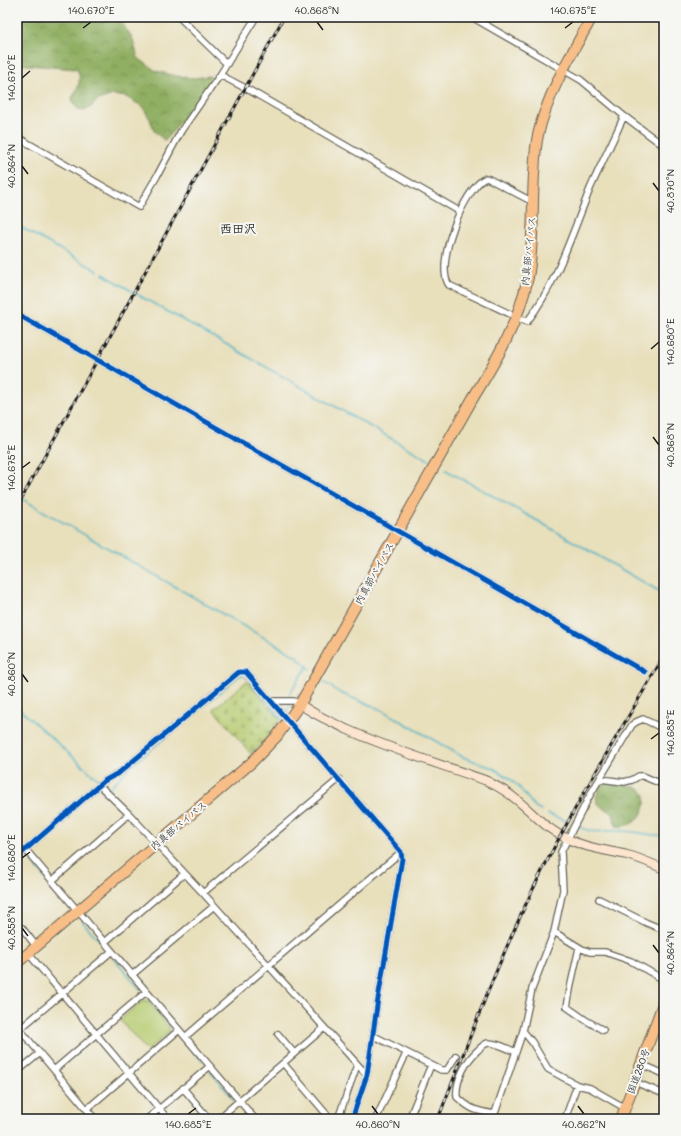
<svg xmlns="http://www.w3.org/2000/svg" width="681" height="1136" font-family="Mali,'Klee One',sans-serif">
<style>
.green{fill:#b6cb6f;stroke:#697446}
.forest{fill:url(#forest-crowns);stroke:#56663f}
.cemetery{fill:url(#cemetery-stones);stroke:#697446}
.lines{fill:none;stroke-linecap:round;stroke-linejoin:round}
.stream{stroke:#45b0c4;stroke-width:1.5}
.street-casing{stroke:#636054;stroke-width:8}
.secondary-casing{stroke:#636054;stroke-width:10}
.highway-casing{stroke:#636054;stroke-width:12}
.street{stroke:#fff;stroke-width:5.5}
.secondary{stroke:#fce5cf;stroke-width:8}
.highway{stroke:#f7be88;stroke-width:10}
.rail-casing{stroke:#1c1c1c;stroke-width:3}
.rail{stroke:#f6f6f2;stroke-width:1.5;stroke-dasharray:4.5;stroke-linecap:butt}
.cycleway-casing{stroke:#f6f6f2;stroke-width:8}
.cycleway{stroke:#0057b8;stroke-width:5}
.ticks{fill:none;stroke:#1c1c1c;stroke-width:1.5}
.labels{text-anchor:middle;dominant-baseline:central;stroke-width:4;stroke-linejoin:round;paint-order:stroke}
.street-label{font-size:10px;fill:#1c1c1c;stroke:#f6f6f2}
.quarter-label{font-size:12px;font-weight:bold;fill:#1c1c1c;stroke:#f6f6f2}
.neatline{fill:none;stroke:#1c1c1c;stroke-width:1.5}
.ticks-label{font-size:10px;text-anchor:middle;fill:#1c1c1c}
</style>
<defs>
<pattern id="forest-crowns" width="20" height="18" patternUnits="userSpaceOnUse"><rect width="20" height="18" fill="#90af62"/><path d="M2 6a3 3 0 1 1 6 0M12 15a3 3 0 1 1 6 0" fill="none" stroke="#758e50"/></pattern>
<pattern id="cemetery-stones" width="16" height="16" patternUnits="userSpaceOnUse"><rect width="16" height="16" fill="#b6cb6f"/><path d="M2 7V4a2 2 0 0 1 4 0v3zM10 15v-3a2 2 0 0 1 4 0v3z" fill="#9cae60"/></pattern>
</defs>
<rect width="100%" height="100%" fill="#f6f6f2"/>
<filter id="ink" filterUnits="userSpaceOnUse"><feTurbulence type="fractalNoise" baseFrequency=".025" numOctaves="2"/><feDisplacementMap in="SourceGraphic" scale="8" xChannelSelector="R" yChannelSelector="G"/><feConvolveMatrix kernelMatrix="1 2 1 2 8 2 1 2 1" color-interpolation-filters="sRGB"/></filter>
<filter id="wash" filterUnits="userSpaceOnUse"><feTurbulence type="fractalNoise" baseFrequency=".012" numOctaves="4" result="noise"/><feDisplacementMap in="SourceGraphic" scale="16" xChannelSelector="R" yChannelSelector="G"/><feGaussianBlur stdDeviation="0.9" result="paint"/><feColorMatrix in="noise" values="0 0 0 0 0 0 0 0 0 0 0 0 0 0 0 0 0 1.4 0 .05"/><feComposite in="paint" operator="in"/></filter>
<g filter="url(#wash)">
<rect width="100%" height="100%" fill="#e8dfbb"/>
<path class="green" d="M 143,1000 L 148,1001 L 169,1027 L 170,1032 L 147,1051 L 120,1020 Z"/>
<path class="forest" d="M 17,17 L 117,17 L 132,37 L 138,58 L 156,71 L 176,76 L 194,78 L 209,76 L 214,79 L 165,141 L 154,131 L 150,119 L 142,106 L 126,97 L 113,95 L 98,100 L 90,108 L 83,110 L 78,109 L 73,104 L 72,98 C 77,90 82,81 78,71 L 75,69 L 17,64 Z
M 602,783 C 612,783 641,784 645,795 C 646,798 645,801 645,804 C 644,807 644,811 642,813 C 638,822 625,828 616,826 L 613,813 C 595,804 592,802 602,783 Z"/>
<path class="cemetery" d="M 247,681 L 281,720 L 266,740 L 251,754 L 213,709 Z"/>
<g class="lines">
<path class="stream" d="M 17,225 L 98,271
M 103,274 L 147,300 L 224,343 L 429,460
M 446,470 L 538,521 L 664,594
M 17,496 L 296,656 L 310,669
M 250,682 L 268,702
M 324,682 L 340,693 L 382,710 L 463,757 L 493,768 L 509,778 L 519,787 L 534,806 L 541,810
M 289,694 L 308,666
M 270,705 L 282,719
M 17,707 L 100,781
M 285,714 L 290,705
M 182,724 L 239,676 L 242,675 L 248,679
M 103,784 L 108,789 L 130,767 L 176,729
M 548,814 L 566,821
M 577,826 C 598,836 603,829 623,831 C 637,832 650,835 664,836
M 17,846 L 21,850
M 24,853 L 72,909
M 82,921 L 105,947
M 114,958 L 140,989
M 149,999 L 171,1025
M 183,1039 L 202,1061
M 210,1071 L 219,1081
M 220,1083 L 235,1101
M 239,1105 L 250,1119
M 627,1114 L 632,1119"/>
</g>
</g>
<g filter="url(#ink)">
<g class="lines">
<g class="street-casing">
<path id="street" d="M 179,17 L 227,64
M 472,17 L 581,80 L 624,116 L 664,146
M 220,75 L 249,90 L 459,211
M 17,137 L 139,207 L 157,176 L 181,131 L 220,75 L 256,17
M 533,202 L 489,179 L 486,178 C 464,187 434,265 449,285 L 527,322 C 557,283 572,234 590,189 C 601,164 613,141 624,116
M 17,314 L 645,672
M 272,701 L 294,701 L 300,704
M 600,779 L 624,782 L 632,780 L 639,776 L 643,776 L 664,785
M 99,785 L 129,814 L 203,893 L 367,1075
M 26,850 L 255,1119
M 17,857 L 104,781 L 120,772 L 239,672 L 246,672 L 401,852 L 402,859 L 378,999 L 367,1075 L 352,1119
M 53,880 L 129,814
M 203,893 L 339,779
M 599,899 L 647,923 L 664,930
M 17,926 L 22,928 L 36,946
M 554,932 L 582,949 L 590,952 L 605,952 L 631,961 L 664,980
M 105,942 L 184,874
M 579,948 L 571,984 L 567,1007 L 587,1021 L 603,1030
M 28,953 L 129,1073 L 179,1030
M 132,975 L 214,906
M 656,1024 L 664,1026
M 17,1026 L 95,1119
M 20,1029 L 112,951
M 523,1031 L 532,1042 L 548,1069 L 577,1085 L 590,1088 L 625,1108
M 278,1034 L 294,1053
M 374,1036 L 441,1070 L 447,1070 L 456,1056
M 185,1037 L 401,852
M 283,1063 L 328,1116
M 641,1064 L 664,1074
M 54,1070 L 146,992
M 17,1072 L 40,1053
M 635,1082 L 664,1094
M 183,1088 L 209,1119
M 87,1109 L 129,1073 L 168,1119
M 495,1114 C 476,1111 471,1110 457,1097 C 455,1080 467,1060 478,1050 C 482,1047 484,1043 489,1043 C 498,1043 508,1049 516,1052
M 147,1119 L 210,1066
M 218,1119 L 324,1028
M 338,1119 L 357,1065
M 376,1119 L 406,1054
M 409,1119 L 431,1065
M 493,1119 L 523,1031 L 532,989 L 554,932 L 563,890 L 561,852 L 590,795 L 632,725 L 636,722 L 643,719 L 664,729
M 565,1119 L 577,1085"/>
</g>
<g class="secondary-casing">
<path id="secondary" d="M 300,704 C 314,715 330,721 346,729 C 392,750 440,764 487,781 C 496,786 505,790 513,797 C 531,810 545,829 566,838 C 585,848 606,850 627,855 C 640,858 652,864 664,869"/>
</g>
<g class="highway-casing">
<path id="highway" d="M 17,963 L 251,763 L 277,736 L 300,704 L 473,398 C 497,359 519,322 528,277 C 534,245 532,207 534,174 C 535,161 535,148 538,135 C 548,92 571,55 592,17
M 621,1119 L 664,1001"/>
</g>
<use href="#street" class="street"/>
<use href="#secondary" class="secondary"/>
<use href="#highway" class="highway"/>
<g class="rail-casing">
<path id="rail" d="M 17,507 L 284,17
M 438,1119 C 471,1035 502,950 543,869 C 580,796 623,726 664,656"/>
</g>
<use href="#rail" class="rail"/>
<g class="cycleway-casing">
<path id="cycleway" d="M 17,314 L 645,672
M 17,857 L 104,781 L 120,772 L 239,672 L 246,672 L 401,852 L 402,859 L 378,999 L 367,1075 L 352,1119"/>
</g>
<use href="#cycleway" class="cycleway"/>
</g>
</g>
<path class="ticks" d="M 317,22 L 323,30M 83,28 L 91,22M 565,28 L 573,22M 22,78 L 30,71M 22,166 L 28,174M 653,183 L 659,191M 651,349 L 659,342M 653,437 L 659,445M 22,468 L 30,462M 22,674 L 28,682M 651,739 L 659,733M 22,858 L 30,852M 22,928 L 28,936M 653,945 L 659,953M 372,1106 L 378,1114M 578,1106 L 584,1114M 188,1114 L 196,1108"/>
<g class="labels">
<g class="street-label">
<text transform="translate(528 251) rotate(-84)">内真部バイパス</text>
<text transform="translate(374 573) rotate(-61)">内真部バイパス</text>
<text transform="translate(178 825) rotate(-40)">内真部バイパス</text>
<text transform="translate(638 1071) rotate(-70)">国道280号</text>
</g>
<g class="quarter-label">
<text x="238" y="228">西田沢</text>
</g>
</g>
<rect width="681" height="1136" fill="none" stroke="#f6f6f2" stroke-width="44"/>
<rect x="22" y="22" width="637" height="1092" class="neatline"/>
<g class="ticks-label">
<text x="91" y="14">140.670°E</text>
<text x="317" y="14">40.868°N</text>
<text x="573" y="14">140.675°E</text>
<text transform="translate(11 78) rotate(-90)" y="4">140.670°E</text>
<text transform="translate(11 166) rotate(-90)" y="4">40.864°N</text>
<text transform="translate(670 191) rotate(-90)" y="4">40.870°N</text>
<text transform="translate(670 342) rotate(-90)" y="4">140.680°E</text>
<text transform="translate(670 445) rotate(-90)" y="4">40.868°N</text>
<text transform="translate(11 468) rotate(-90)" y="4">140.675°E</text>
<text transform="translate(11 674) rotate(-90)" y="4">40.860°N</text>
<text transform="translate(670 733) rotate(-90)" y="4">140.685°E</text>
<text transform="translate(11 858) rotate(-90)" y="4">140.680°E</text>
<text transform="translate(11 928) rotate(-90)" y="4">40.858°N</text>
<text transform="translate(670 953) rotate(-90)" y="4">40.864°N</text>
<text x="188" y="1128">140.685°E</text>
<text x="378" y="1128">40.860°N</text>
<text x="584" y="1128">40.862°N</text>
</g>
</svg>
